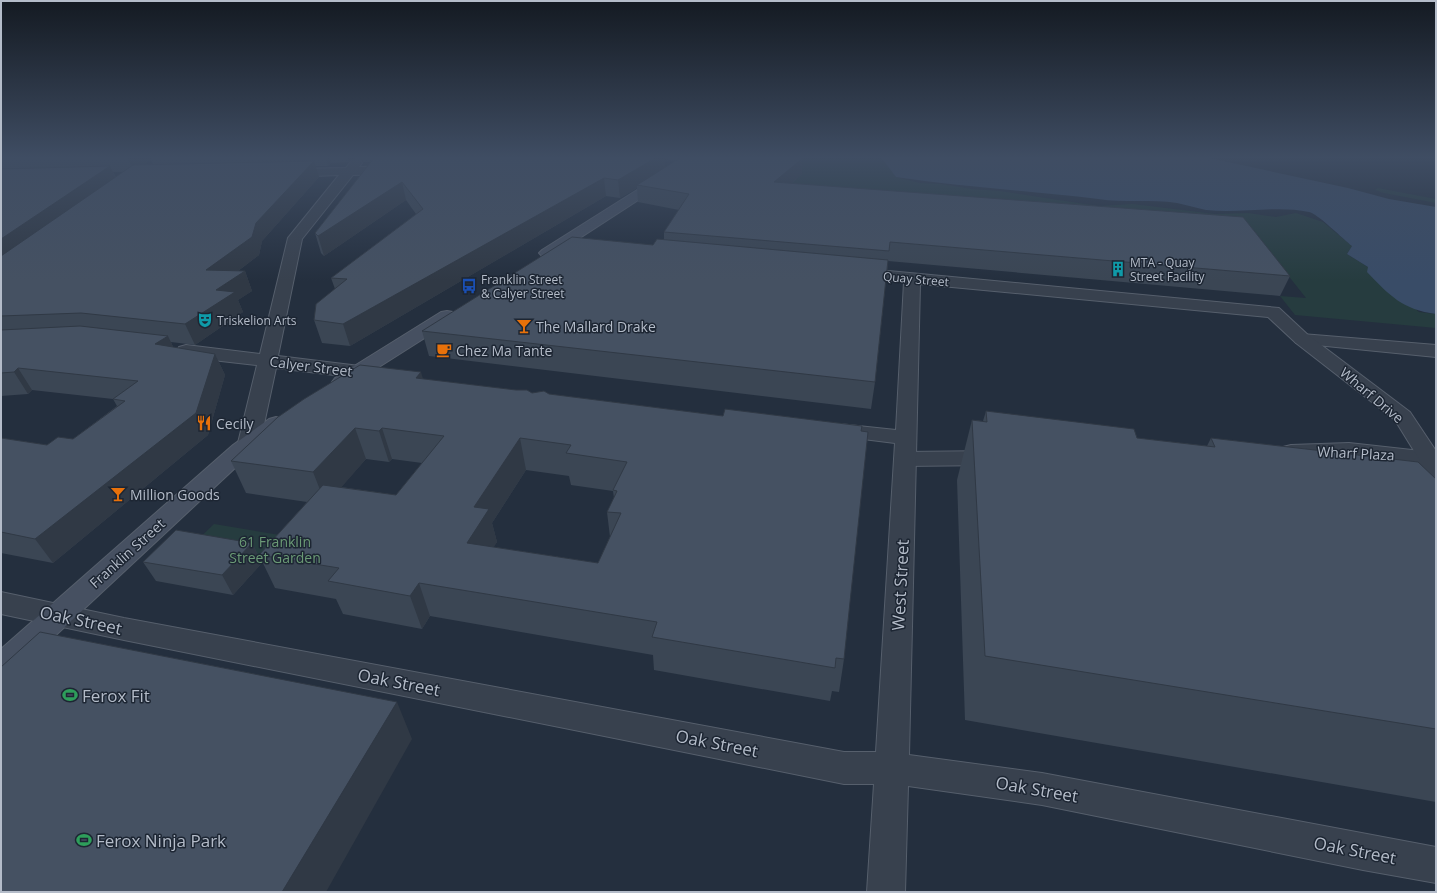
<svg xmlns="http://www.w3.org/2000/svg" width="1437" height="893" font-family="'Open Sans',sans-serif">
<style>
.green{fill:#263c3f}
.water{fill:#394c67}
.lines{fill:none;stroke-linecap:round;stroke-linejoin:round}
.pedestrian-casing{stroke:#565f6c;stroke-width:2}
.minor-casing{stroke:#565f6c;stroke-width:2}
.secondary-casing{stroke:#565f6c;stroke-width:2}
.pedestrian{fill:#38414e;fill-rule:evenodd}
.minor{fill:#38414e;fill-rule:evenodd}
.secondary{fill:#465061;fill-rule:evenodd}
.wall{fill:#3b4654;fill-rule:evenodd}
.shaded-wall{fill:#303945}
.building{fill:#455162;stroke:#303945;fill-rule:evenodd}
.labels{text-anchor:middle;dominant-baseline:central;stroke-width:3;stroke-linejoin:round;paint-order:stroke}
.far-poi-label{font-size:12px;fill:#b4bcc9;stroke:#1d2633;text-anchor:start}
.far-street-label{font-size:12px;fill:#b4bcc9;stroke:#1d2633}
.poi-label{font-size:14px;fill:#b4bcc9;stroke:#1d2633;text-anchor:start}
.street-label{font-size:14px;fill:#b4bcc9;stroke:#1d2633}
.park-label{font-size:14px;fill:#6b9a76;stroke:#1d2633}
.near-street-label{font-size:17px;fill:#b4bcc9;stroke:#1d2633}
.near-poi-label{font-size:17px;fill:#b4bcc9;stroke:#1d2633;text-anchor:start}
</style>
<rect width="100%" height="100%" fill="#242f3e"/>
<path class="green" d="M 758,156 L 876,156 L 883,160 L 896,177 L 920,183 L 941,184 L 972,189 L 1000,191 L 1098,206 L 1133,204 L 1215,214 L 1248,213 L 1276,217 L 1296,213 L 1323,222 L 1352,246 L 1347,254 L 1368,267 L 1419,312 L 1436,314 L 1436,328 L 1295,315 L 1280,296 L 1306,298 L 1252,230 L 825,188 L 792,183 Z
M 1378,188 L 1436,199 L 1436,203 L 1384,193 L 1375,190 Z
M 214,524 L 316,541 L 292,568 L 187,550 Z"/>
<path class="water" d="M 876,156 L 1200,156 L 1348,188 L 1389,199 L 1436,207 L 1436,314 C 1403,310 1389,295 1367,272 L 1368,267 L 1347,254 L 1352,246 C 1344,240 1317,213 1309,212 C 1276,205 1240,214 1206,210 C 1196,208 1187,205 1177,203 C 1151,199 1124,203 1098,199 C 1031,191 963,187 896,177 L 883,160 Z"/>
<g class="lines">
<g class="pedestrian-casing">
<path id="pedestrian" d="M 1302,334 L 1436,345 L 1436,357 L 1296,343 L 1293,339 L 1296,335 Z
M 1349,443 L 1430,452 L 1436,454 L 1436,464 L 1430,466 L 1349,457 L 1291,459 L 1283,457 L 1280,452 L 1283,447 L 1291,445 Z
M 992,451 L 1000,453 L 1003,458 L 1000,463 L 992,465 L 905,466 L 897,464 L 894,459 L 897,454 L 905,452 Z"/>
</g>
<g class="minor-casing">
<path id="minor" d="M 356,159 L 360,160 L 362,163 L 359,167 L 394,166 L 398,167 L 400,170 L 398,173 L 394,174 L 353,175 L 302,239 L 278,356 L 376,368 L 383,370 L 386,374 L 383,378 L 376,380 L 276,368 L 260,443 L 257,448 L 249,450 L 241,448 L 238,443 L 257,365 L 186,357 L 179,355 L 177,351 L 179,347 L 186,345 L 260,354 L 288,238 L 339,175 L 288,177 L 284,176 L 282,173 L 284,170 L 288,169 L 346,168 L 352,160 Z
M 857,268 L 1279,308 L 1308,335 L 1410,412 L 1436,451 L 1436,508 L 1428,506 L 1424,500 L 1419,459 L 1395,420 L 1296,343 L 1268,317 L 920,284 L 909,755 L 1042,773 L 1436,847 L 1436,883 L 1363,870 L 1042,805 L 908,786 L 905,892 L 867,892 L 874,784 L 844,784 L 124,640 L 1,614 L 1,592 L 124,618 L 844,752 L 876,752 L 895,443 L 831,435 L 828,430 L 831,425 L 839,424 L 896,430 L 904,282 L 851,276 L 849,273 L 851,270 Z"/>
</g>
<g class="secondary-casing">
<path id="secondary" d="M 691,156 L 706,156 L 552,256 L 547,258 L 542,256 L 539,253 L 542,250 Z
M 447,311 L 453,312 L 456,316 L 453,320 L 349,386 L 342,388 L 335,386 L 332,382 L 335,378 L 441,312 Z
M 276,417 L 283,419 L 287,423 L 283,427 L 249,455 L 12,676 L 1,679 L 1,649 L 233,445 L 269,419 Z"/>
</g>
<use href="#pedestrian" class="pedestrian"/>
<use href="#minor" class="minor"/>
<use href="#secondary" class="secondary"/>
</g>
<path class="wall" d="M 1,156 L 799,156 L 802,174 L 792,183 L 1290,276 L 1280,296 L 888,261 L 875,382 L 871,409 L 429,356 L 422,331 L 653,245 L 664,239 L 664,232 L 679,210 L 638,202 L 637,188 L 620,198 L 606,196 L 350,346 L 322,343 L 314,320 L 335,289 L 331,278 L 416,214 L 406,200 L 324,256 L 321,253 L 315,233 L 371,162 L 363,162 L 361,159 L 357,158 L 349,162 L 331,163 L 328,166 L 315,166 L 319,177 L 262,241 L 259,255 L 238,271 L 245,271 L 252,291 L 238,300 L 243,312 L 195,345 L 171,342 L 173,347 L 215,354 L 225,375 L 208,435 L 53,563 L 1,553 L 1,438 L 47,445 L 73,439 L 117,406 L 113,399 L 32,390 L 28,394 L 1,396 ZM 151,159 L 153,165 L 143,165 ZM 665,159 L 676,161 L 665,167 ZM 113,172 L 124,172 L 116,177 Z
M 423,379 L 532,393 L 549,394 L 723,416 L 862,431 L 844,659 L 839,692 L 832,691 L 830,701 L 654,670 L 653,655 L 430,616 L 422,629 L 343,614 L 336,599 L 275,588 L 259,555 L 307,502 L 246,493 L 231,461 ZM 366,459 L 389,462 L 392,459 L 422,463 L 396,495 L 341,487 ZM 526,470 L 569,476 L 571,485 L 613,491 L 614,498 L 607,512 L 610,537 L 598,563 L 493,547 L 497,542 L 492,523 Z
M 986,411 L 1137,438 L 1207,446 L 1211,438 L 1436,479 L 1436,802 L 965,720 L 957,480 L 972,420 L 983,421 Z
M 252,543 L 262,563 L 233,595 L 156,581 L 143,562 Z"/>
<path class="shaded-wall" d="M 127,156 L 149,156 L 151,159 L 134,172 Z
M 326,156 L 329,156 L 331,163 L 328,166 Z
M 347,156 L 357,156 L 357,158 L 349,162 Z
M 659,156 L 665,156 L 665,170 L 637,185 L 637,188 L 620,198 L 618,180 Z
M 803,158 L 802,174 L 773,199 L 774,182 Z
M 314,161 L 319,177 L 262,241 L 259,255 L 214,289 L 206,270 L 256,223 Z
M 110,166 L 118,183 L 1,265 L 1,239 Z
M 604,178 L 606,196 L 350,346 L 343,324 Z
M 402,182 L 406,200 L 324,256 L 318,236 Z
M 245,271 L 252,291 L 238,300 L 243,312 L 195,345 L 185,324 L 216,290 Z
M 168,336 L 178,357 L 155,344 Z
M 215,354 L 225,375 L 208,435 L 53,563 L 35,539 Z
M 18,368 L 32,390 L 28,394 L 14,372 Z
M 421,372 L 430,403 L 416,378 Z
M 355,428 L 366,459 L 326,505 L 313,472 Z
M 382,428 L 392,459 L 389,462 L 379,431 Z
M 520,438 L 526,470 L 492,523 L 497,542 L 476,576 L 467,543 L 474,507 Z
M 252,543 L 262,563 L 233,595 L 222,575 Z
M 419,583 L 430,616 L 422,629 L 410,596 Z
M 397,702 L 412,739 L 326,892 L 282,892 Z"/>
<path class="building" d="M 1,156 L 91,156 L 1,158 Z
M 434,156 L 659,156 L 618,180 L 604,178 L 343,324 L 314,320 L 316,304 L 347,279 L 331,278 L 423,209 L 402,182 L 318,236 L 315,233 L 374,158 Z
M 683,156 L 799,156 L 803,158 L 774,182 L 1243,217 L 1290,276 L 890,242 L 889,251 L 664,232 L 689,194 L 637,185 Z
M 314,161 L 256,223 L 252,237 L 206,270 L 245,271 L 216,290 L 235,292 L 185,324 L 81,313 L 1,316 L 1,256 L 133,165 Z
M 110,166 L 1,239 L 1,169 Z
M 572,237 L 653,245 L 657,239 L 888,260 L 875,382 L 422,331 Z
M 80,326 L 168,336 L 155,344 L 215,354 L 196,413 L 35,539 L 1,532 L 1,438 L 47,445 L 58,437 L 73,439 L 125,401 L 113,399 L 138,381 L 18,368 L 14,372 L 1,373 L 1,330 Z
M 360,365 L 421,372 L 416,378 L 516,390 L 527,390 L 532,393 L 544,391 L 549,394 L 723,416 L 725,409 L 862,426 L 861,431 L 868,432 L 844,659 L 836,658 L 835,668 L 652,637 L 657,622 L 419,583 L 410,596 L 328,581 L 339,568 L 259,555 L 323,485 L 396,495 L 444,436 L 382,428 L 379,431 L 355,428 L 313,472 L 231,461 L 278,417 L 304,399 ZM 520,438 L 571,445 L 566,453 L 627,462 L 613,490 L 617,491 L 607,512 L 621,513 L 598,563 L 467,543 L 489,509 L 474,507 Z
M 986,411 L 1134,429 L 1137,438 L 1215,447 L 1211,438 L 1418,462 L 1436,479 L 1436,729 L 985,656 L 972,420 L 987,422 Z
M 176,530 L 252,543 L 222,575 L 143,562 Z
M 40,632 L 397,702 L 282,892 L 1,892 L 1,667 Z"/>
<linearGradient id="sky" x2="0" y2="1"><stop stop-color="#141a22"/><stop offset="0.56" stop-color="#3f4d63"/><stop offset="1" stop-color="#3f4d63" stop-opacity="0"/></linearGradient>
<rect width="1437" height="281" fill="url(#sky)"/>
<defs>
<g id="building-bare" transform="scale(1.2)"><path d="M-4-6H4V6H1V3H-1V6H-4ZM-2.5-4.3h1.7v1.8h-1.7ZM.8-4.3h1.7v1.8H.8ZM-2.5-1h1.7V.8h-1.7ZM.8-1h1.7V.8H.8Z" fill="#0f9aa8" stroke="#1d2633" stroke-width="2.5" paint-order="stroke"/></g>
<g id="bus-bare" transform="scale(1.2)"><path d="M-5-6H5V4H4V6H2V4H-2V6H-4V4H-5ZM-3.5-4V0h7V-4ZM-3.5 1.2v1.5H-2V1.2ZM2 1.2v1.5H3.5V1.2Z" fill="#1a4fb4" stroke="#1d2633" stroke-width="2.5" paint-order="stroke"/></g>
<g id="theatre-bare" transform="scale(1.2)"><path d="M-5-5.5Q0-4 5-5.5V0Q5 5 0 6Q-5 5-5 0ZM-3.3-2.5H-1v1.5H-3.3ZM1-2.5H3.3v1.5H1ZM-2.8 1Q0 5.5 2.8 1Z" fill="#0f9aa8" stroke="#1d2633" stroke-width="2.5" paint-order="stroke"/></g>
<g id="bar-bare" transform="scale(1.2)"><path d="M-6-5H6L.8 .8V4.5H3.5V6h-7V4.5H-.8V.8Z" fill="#e8710a" stroke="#1d2633" stroke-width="2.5" paint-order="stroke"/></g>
<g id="cafe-bare" transform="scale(1.2)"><path d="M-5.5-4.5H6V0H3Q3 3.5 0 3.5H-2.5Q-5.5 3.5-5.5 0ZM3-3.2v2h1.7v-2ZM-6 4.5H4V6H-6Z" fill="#e8710a" stroke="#1d2633" stroke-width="2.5" paint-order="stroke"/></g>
<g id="restaurant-bare" transform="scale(1.2)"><path d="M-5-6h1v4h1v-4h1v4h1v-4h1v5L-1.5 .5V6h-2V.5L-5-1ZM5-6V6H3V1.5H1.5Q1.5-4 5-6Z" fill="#e8710a" stroke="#1d2633" stroke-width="2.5" paint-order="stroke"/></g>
<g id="stadium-bare" transform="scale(1.2)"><path d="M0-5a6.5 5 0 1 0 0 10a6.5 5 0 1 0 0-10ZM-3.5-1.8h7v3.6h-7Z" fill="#2e9e5b" stroke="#1d2633" stroke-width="2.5" paint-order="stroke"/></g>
</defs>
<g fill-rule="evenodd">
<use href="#building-bare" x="1118" y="269"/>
<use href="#bus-bare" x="469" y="286"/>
<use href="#theatre-bare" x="205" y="320"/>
<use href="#bar-bare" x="524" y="326"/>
<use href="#cafe-bare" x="444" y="350"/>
<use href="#restaurant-bare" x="204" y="423"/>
<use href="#bar-bare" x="118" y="494"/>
<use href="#stadium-bare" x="70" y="695"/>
<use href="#stadium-bare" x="84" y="840"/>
</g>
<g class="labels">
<g class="far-poi-label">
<text x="1130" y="262">MTA - Quay<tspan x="1130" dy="14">Street Facility</tspan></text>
<text x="481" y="279">Franklin Street<tspan x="481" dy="14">&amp; Calyer Street</tspan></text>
<text x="217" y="320">Triskelion Arts</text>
</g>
<g class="far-street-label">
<text transform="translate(916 279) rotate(5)">Quay Street</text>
</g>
<g class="poi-label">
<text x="536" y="326">The Mallard Drake</text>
<text x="456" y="350">Chez Ma Tante</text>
<text x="216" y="423">Cecily</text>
<text x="130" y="494">Million Goods</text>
</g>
<g class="street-label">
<text transform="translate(311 366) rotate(7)">Calyer Street</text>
<text transform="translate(1372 395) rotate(40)">Wharf Drive</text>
<text transform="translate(1356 453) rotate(3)">Wharf Plaza</text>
<text transform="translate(127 553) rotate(-42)">Franklin Street</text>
</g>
<g class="park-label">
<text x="275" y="541">61 Franklin<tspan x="275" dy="16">Street Garden</tspan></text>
</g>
<g class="near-street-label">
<text transform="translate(900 585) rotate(-87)">West Street</text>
<text transform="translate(81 620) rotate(12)">Oak Street</text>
<text transform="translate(399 682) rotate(11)">Oak Street</text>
<text transform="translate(717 743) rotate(11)">Oak Street</text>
<text transform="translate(1037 789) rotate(10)">Oak Street</text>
<text transform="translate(1355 850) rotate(11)">Oak Street</text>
</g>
<g class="near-poi-label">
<text x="82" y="695">Ferox Fit</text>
<text x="96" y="840">Ferox Ninja Park</text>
</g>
</g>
<rect width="1437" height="893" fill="none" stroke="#b4bcc9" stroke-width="4"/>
</svg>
